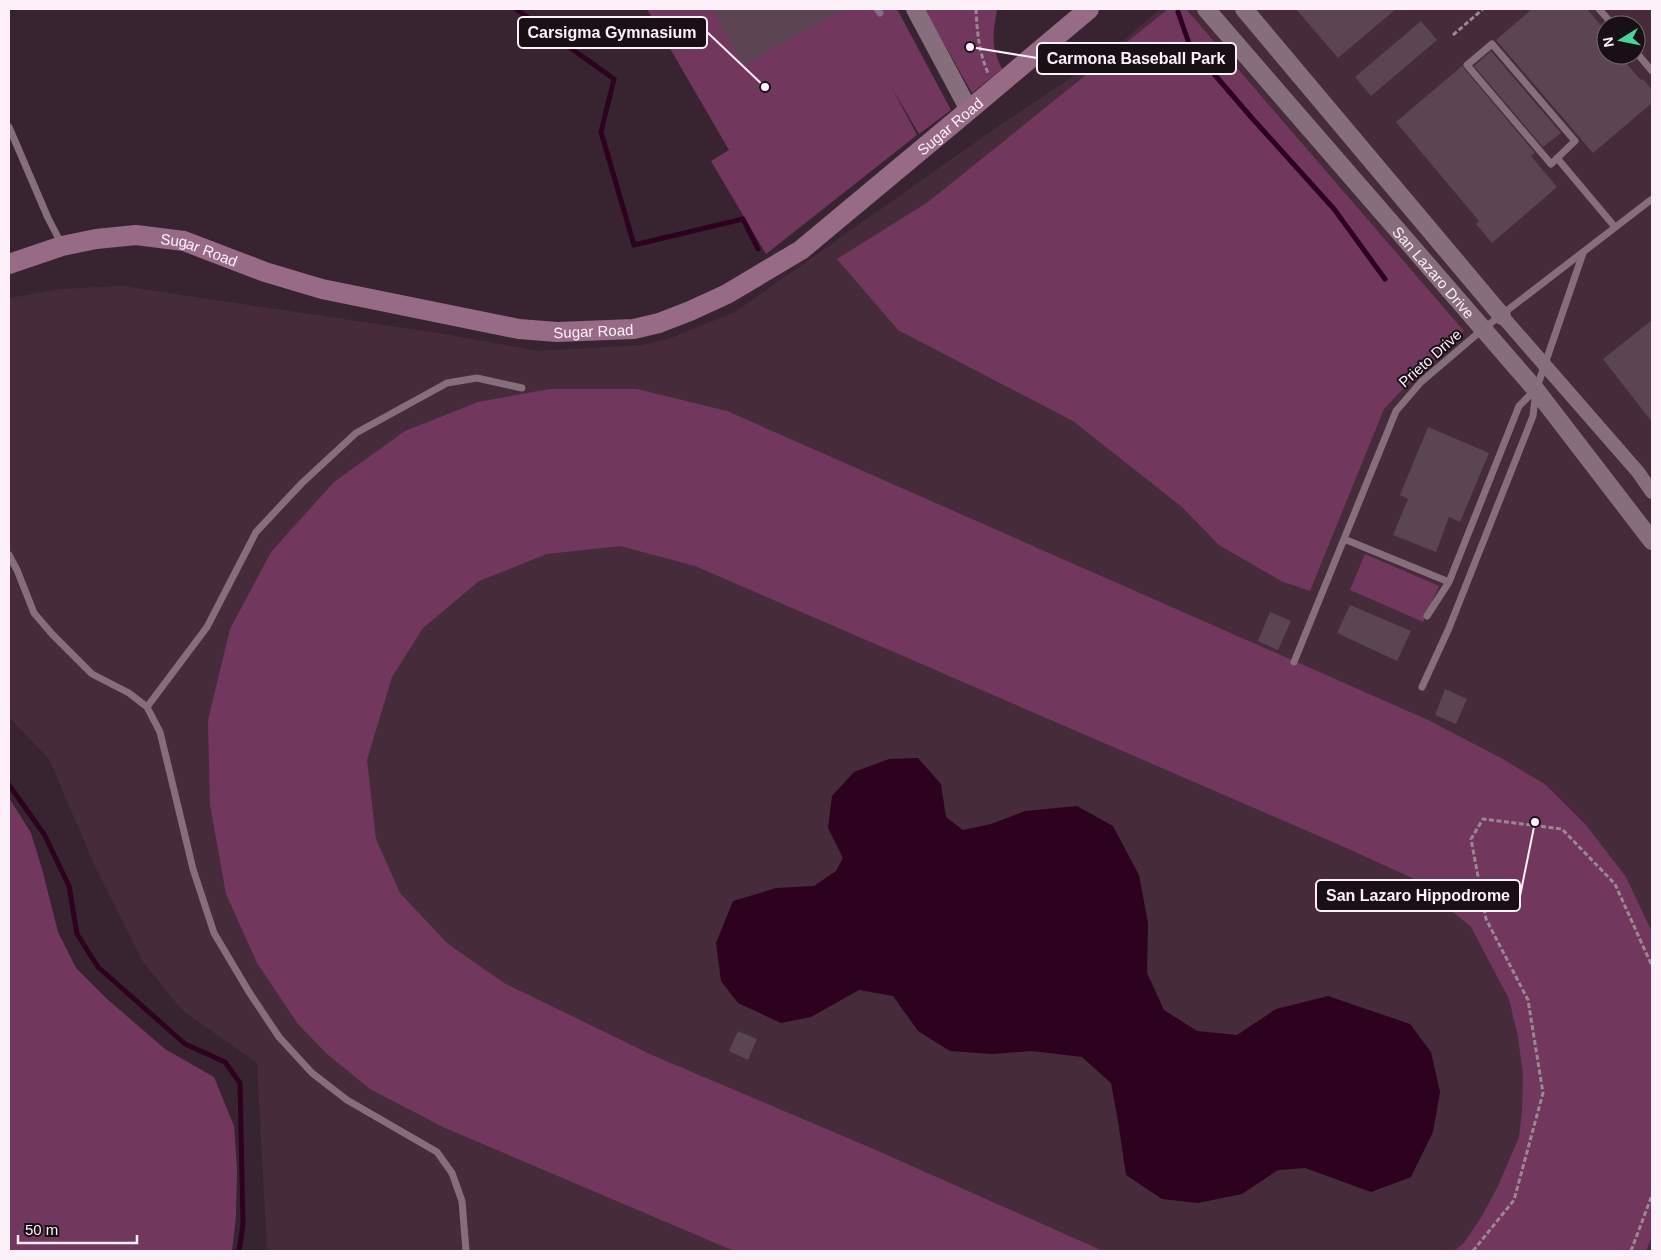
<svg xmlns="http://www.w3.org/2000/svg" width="1661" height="1260" font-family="Arial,sans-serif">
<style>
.built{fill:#462b3b;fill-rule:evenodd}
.green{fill:#72375d}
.water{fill:#2c021f}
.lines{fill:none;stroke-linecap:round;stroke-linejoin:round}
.stream{stroke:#2c021f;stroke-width:5}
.building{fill:#5b4552}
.path{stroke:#998892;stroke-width:3;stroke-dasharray:5 2.5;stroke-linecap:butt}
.service{stroke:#866e7c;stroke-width:7}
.minor{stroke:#866e7c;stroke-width:14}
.tertiary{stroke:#866e7c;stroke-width:18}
.secondary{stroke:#976b86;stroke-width:20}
.labels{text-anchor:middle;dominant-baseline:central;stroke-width:4;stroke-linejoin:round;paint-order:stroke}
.street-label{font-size:15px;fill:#fef0f8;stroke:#191016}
.leader{fill:none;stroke:#fef0f8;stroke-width:2}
.callout-dot{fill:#fef0f8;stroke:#191016;stroke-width:2}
.callout{fill:#191016;stroke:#fef0f8;stroke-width:2}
.callout-label{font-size:16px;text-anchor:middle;font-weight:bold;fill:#fef0f8}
</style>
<rect width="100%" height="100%" fill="#382430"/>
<path class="built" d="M 1160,9 L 1652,9 L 1652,1251 L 267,1251 L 257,1063 L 182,1010 L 143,962 L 97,871 L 49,759 L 9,717 L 9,298 L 61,289 L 122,286 L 438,333 L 539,351 L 641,345 L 668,339 L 735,312 L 990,132 L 1112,50 ZM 1606,25 L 1636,25 L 1636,55 L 1606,55 Z"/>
<path class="green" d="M 647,9 L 897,9 L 951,110 L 919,134 L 891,86 L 917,135 L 766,254 L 711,161 L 729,150 Z
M 924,9 L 997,9 C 993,36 990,43 1002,69 L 972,93 Z
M 1168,9 L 1186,9 L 1464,331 L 1399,393 L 1384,409 L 1310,591 L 1281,581 L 1219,545 L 1182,507 L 1073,421 L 898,330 L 837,259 L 928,202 Z
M 549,389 L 637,389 L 727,411 L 1428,720 L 1501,758 L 1546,785 L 1586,825 L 1626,877 L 1652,932 L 1652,1236 L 1646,1251 L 1454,1251 L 1464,1243 L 1482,1216 L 1498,1186 L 1519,1137 L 1522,1111 L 1523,1075 L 1518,1037 L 1509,999 L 1471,927 L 1412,878 L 1342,846 L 695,566 L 620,546 L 547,554 L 479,581 L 423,628 L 392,677 L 367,760 L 376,839 L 400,893 L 447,943 L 504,983 L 652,1055 L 869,1147 L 1103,1251 L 734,1251 L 443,1127 L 370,1089 L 327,1054 L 298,1024 L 257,963 L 226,894 L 210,805 L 208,720 L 230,629 L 271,552 L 334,482 L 405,431 L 478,402 Z
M 1365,554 L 1439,586 L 1423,622 L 1350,590 Z
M 9,798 L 31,833 L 42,869 L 58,932 L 76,968 L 107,999 L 165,1049 L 214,1077 L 234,1126 L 237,1168 L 236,1216 L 232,1251 L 9,1251 Z"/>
<path class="water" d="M 918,758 L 941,784 L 946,817 L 963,830 L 991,824 L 1025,811 L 1077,806 L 1113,826 L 1139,875 L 1148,923 L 1147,973 L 1164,1010 L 1197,1031 L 1237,1035 L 1276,1009 L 1328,996 L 1410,1024 L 1431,1052 L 1440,1092 L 1433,1132 L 1411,1177 L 1371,1192 L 1305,1168 L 1278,1170 L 1242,1194 L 1198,1203 L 1162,1199 L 1126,1175 L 1118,1121 L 1111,1083 L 1082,1057 L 1032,1051 L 992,1054 L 950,1051 L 918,1031 L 893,996 L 859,990 L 811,1017 L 781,1023 L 738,1003 L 721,981 L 716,943 L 733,901 L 776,888 L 814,886 L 836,871 L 843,858 L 828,828 L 832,796 L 854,772 L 889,759 Z"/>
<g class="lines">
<path class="stream" d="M 516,9 L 614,79 L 601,132 L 634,245 L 743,219 L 758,249
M 1178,12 L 1190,46 L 1251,117 L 1334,209 L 1385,279
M 9,785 L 44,834 L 69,886 L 77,934 L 98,967 L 185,1044 L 225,1062 L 240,1083 L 243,1225 L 239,1251"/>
</g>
<path class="building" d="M 713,9 L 844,9 L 743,65 Z
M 1296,9 L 1396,9 L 1338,58 Z
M 1532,9 L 1587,9 L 1606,31 L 1606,55 L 1619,55 L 1641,80 L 1643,79 L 1652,90 L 1652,103 L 1593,153 L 1496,40 Z
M 1421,21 L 1437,40 L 1371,96 L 1355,77 Z
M 1491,51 L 1561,133 L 1543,147 L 1474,66 Z
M 1462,66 L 1535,153 L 1531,156 L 1557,187 L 1492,243 L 1476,224 L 1479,221 L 1396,122 Z
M 1652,320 L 1652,422 L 1603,359 Z
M 1428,427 L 1489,453 L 1460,522 L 1449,517 L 1436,552 L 1393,535 L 1408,499 L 1400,495 Z
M 1350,605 L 1411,631 L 1397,661 L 1337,633 Z
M 1270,612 L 1291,621 L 1278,650 L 1258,641 Z
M 1445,689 L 1467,699 L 1456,724 L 1435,715 Z
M 738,1031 L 757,1039 L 748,1060 L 729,1051 Z"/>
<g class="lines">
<path class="path" d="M 976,9 C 977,32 979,52 988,73
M 1453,35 L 1483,9
M 1473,1251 L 1514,1200 L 1543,1093 L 1528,1000 L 1486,919 L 1471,839 L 1483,819 L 1562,829 L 1615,884 L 1652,966
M 1631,1251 L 1652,1195"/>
<path class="service" d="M 877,9 L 880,13
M 1599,9 L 1613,25
M 1492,44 L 1575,141 L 1551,164 L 1467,65 Z
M 1636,52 L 1652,71
M 9,127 L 48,218 L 62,245
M 1557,158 L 1615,227
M 1344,539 L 1449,582
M 9,555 L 17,570 L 34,613 L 52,634 L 92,674 L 129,693 L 147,707 L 160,732 L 193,869 L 214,933 L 249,992 L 279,1037 L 312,1073 L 347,1100 L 437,1152 L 452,1173 L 462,1201 L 466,1251
M 1427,616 L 1449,582 L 1519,406 L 1535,390
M 1294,662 L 1396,411 L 1421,382 L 1483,329 L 1652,199
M 1422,687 L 1449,628 L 1533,416 L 1536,390 L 1583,253
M 147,707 L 207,627 L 256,532 L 302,483 L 356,433 L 447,383 L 477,378 L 522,388"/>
<path class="minor" d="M 1502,316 L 1638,472 L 1652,492"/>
<g class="tertiary">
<path d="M 915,9 L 969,110"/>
<path id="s1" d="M 1206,9 L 1536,390 L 1652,541"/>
<path d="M 1244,9 L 1502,316"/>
</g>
<path class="secondary" id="s2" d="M 9,264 L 62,246 L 96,239 L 136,235 L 184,241 L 265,272 L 322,289 L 519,329 L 557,332 L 634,329 L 659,323 L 690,311 L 727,294 L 801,250 L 969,110 L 1089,9"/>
</g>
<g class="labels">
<g class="street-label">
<text stroke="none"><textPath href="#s2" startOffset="1021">Sugar Road</textPath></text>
<text stroke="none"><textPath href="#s2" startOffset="196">Sugar Road</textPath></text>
<text stroke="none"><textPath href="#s1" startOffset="348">San Lazaro Drive</textPath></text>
<text stroke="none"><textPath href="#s2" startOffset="601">Sugar Road</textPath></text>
<text transform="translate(1430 358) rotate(-42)">Prieto Drive</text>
</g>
</g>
<path class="leader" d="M765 87L707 32M970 47L1037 58M1535 822L1520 896"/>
<g class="callout-dot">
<circle cx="765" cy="87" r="5"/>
<circle cx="970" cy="47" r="5"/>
<circle cx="1535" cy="822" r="5"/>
</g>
<g class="callout">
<rect x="518" y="17" width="189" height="31" rx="5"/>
<rect x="1037" y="43" width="199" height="31" rx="5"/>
<rect x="1316" y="880" width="204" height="31" rx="5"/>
</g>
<g class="callout-label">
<text x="612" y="38">Carsigma Gymnasium</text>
<text x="1136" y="64">Carmona Baseball Park</text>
<text x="1418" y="901">San Lazaro Hippodrome</text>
</g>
<rect width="1661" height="1260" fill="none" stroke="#fef0f8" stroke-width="20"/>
<g transform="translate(1621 40) rotate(260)"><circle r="24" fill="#191016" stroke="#756a70"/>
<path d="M0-4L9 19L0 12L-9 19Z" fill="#49d49c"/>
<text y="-8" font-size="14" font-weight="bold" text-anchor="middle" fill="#fef0f8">N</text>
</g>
<path d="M18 1235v8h119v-8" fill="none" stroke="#fef0f8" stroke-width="2.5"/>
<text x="25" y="1235" font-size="15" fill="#fef0f8" stroke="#191016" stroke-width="4" paint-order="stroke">50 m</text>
</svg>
